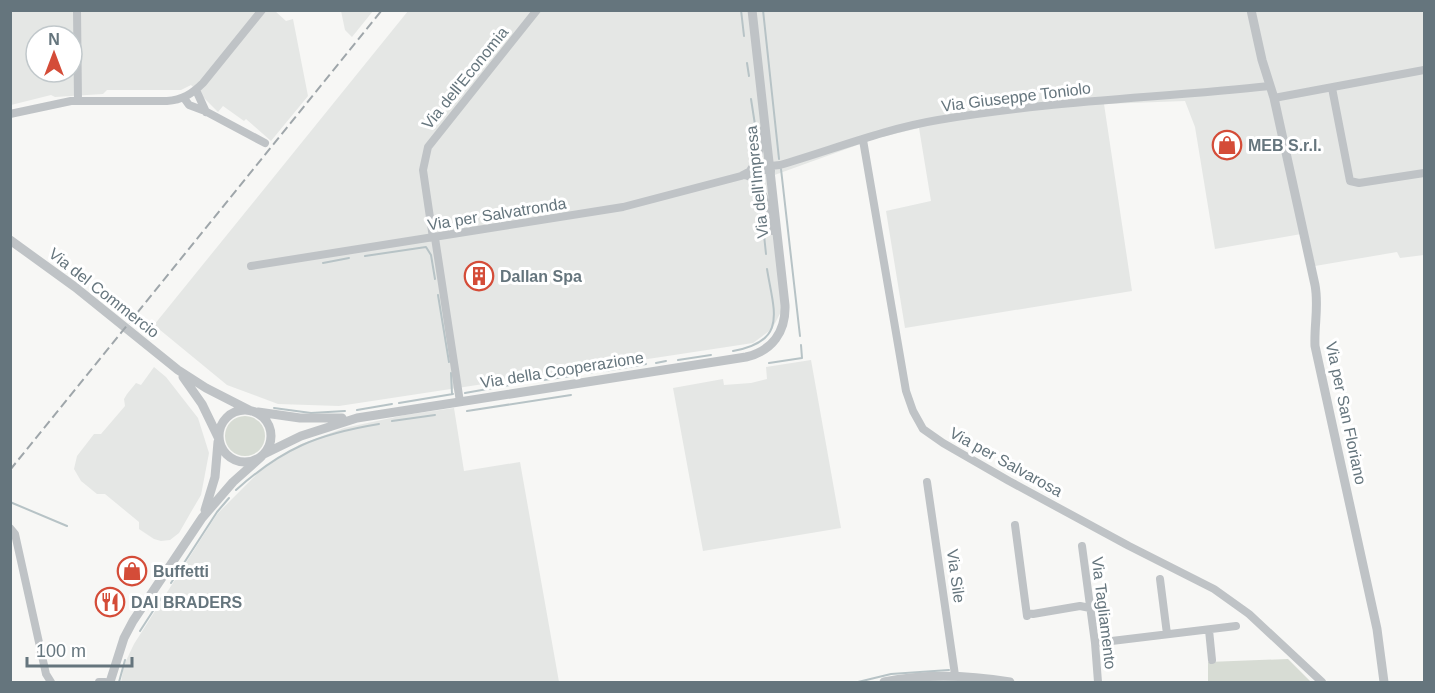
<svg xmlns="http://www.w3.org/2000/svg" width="1435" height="693" font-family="Helvetica,sans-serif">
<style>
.built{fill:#e5e7e5;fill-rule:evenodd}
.green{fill:#d7dcd4}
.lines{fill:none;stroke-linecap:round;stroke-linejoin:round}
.stream{stroke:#b7c3c6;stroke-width:2}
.minor{stroke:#bfc3c6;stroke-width:8}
.tertiary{stroke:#bfc3c6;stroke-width:9}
.rail{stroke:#9fa6aa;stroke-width:2;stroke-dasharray:9 4.5;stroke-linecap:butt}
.labels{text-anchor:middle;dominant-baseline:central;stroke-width:6;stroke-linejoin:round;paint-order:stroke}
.street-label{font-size:16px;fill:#65757d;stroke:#fff}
.poi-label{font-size:16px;font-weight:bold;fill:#65757d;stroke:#fff;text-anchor:start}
</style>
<rect width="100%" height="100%" fill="#f7f7f5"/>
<path class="built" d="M 10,11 L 275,11 L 286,21 L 293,19 L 308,96 L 271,141 L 246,119 L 244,121 L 223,106 L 218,112 L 191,85 L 181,90 L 107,90 L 103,94 L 55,97 L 51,95 L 11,105 ZM 36,36 L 72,36 L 72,72 L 36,72 Z
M 341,11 L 341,10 L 373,11 L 352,37 L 345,30 Z
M 408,11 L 1424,11 L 1424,255 L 1400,258 L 1397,252 L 1315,266 L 1307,233 L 1215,249 L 1195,127 L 1185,101 L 1104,104 L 1132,291 L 905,328 L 886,211 L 931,201 L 919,128 L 874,139 L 769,177 L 783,308 L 772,329 L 753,343 L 339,406 L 278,404 L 227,385 L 154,325 Z
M 811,360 L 841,528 L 703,551 L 673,388 L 723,379 L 724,385 L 751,383 L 767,379 L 766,367 Z
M 154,367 L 166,377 L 198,418 L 209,453 L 201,495 L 191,512 L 179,533 L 170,540 L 161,541 L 154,539 L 139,529 L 139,522 L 105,494 L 97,494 L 81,481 L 74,469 L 77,456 L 94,434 L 101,434 L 125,406 L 124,399 L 127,394 L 136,383 L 141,385 Z
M 454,408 L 464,471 L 520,462 L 559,682 L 121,682 L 124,665 L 134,644 L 217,514 L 259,472 L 299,445 L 344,428 L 405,415 Z"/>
<path class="green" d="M225 436a20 20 0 1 1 40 0a20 20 0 1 1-40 0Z
M 1288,659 L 1311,682 L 1208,682 L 1208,662 Z"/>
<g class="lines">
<path class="stream" d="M 741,10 L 744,36
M 763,10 L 779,159
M 747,63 L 749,76
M 751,99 L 756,131
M 781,169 L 800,336
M 764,235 L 766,254
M 365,256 L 426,247 L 431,255 L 435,279
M 323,263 L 349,258
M 438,295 L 449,362
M 733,351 C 788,341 774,312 767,269
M 678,360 L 711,355
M 656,363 L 666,361
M 769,363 L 802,358 L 801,345
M 604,371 L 646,364
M 451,373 L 452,394
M 588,373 L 594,372
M 544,380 L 577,375
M 465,393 L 510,385
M 399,403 L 453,394
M 274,408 L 311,413 L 345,411
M 357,410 L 392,404
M 467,411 L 571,395
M 392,421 L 435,415
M 236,490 C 283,448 318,434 379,424
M 10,502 L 67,526
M 171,583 L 217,512 L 229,498
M 140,631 L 164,594
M 119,682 L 125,660
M 858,682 L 891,674 L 949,670"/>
<path class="minor" d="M 77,10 L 78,101
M 1332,88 L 1350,181 L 1359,183 L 1424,173
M 196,90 L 206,112
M 184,98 L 189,105 L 205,111 L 265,143
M 1274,98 L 1424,70
M 10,114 L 71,101 L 167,101 C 182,100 192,94 203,83 L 262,10
M 863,140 L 906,391 L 913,411 L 923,429 L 943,443 L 1009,481 L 1129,546 L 1214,589 L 1249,614 L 1322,682
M 770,166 L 780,165 C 832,150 884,129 938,120 C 1048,101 1159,98 1270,86
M 751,169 L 758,159 L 763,130
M 743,175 C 763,175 769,215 773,231
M 433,238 L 423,170 L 428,147 L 537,10
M 435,238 L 460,402
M 251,266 L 623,207 L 741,176 L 756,168 L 771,171
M 927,482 L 955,675
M 1015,525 L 1027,616
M 10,528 L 15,534 L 46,674 L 51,682
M 1082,546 L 1095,643 L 1098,682
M 1160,579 L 1167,634
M 1027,613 L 1033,614 L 1080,606 L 1090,608
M 1209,630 L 1212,660
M 1095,643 L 1236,626
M 99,682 L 105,682"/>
<path class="tertiary" d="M 1251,10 L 1262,60 L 1274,98 L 1315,285 C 1319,306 1314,325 1315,346 L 1377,629 L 1384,682
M 10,240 L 75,287 L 178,370 L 206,388 L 251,411
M 183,377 L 202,404 L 218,437
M219 436a26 26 0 1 1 52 0a26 26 0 1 1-52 0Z
M 258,412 L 300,418 L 342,418
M 264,454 L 301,436 L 357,418 L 746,357 C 772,351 786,332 785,305 L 752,10
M 205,510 L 215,477 L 218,442
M 110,682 L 124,638 L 133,621 L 202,518 L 233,482 L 261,457
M 884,682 C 927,673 968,675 1010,682"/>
<path class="rail" d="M 10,470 L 382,10"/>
</g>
<defs>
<g id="shop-ring" transform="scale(1.5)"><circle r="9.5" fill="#fff" stroke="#d44c38" stroke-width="1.5"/><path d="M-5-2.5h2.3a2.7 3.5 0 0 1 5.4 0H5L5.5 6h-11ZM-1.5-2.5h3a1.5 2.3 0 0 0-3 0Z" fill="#d44c38"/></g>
<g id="building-ring" transform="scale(1.5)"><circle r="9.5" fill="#fff" stroke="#d44c38" stroke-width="1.5"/><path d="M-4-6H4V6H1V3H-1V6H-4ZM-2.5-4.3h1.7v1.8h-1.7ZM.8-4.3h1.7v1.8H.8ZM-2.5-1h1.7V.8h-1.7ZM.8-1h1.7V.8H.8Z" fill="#d44c38"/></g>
<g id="restaurant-ring" transform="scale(1.5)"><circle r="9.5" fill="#fff" stroke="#d44c38" stroke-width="1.5"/><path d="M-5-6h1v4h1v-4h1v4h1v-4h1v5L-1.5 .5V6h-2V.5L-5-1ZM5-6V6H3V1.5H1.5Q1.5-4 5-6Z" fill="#d44c38"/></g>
</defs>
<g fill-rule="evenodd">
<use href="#shop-ring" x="1227" y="145"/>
<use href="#building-ring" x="479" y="276"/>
<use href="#shop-ring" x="132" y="571"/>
<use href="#restaurant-ring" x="110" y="602"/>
</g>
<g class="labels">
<g class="street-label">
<text transform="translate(465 78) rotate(-51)">Via dell'Economia</text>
<text transform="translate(1016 97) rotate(-7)">Via Giuseppe Toniolo</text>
<text transform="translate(757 182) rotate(-96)">Via dell'Impresa</text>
<text transform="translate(497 214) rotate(-9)">Via per Salvatronda</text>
<text transform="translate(104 293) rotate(38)">Via del Commercio</text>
<text transform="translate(562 370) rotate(-9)">Via della Cooperazione</text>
<text transform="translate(1346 413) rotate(78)">Via per San Floriano</text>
<text transform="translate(1006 462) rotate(29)">Via per Salvarosa</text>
<text transform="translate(956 576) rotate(82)">Via Sile</text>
<text transform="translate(1104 613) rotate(83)">Via Tagliamento</text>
</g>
<g class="poi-label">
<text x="1248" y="145">MEB S.r.l.</text>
<text x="500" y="276">Dallan Spa</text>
<text x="153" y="571">Buffetti</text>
<text x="131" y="602">DAI BRADERS</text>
</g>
</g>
<rect width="1435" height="693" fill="none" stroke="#65757d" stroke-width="24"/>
<g transform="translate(54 54)"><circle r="28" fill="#ffffff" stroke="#c1c8cb" stroke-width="1.5"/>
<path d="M0-4.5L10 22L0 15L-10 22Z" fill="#d44c38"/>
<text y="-9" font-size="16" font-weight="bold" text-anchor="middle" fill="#65757d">N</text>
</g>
<path d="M27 657v9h105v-9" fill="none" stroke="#65757d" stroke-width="3"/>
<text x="36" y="657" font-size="18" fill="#65757d" stroke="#ffffff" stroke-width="4.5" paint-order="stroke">100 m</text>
</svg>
